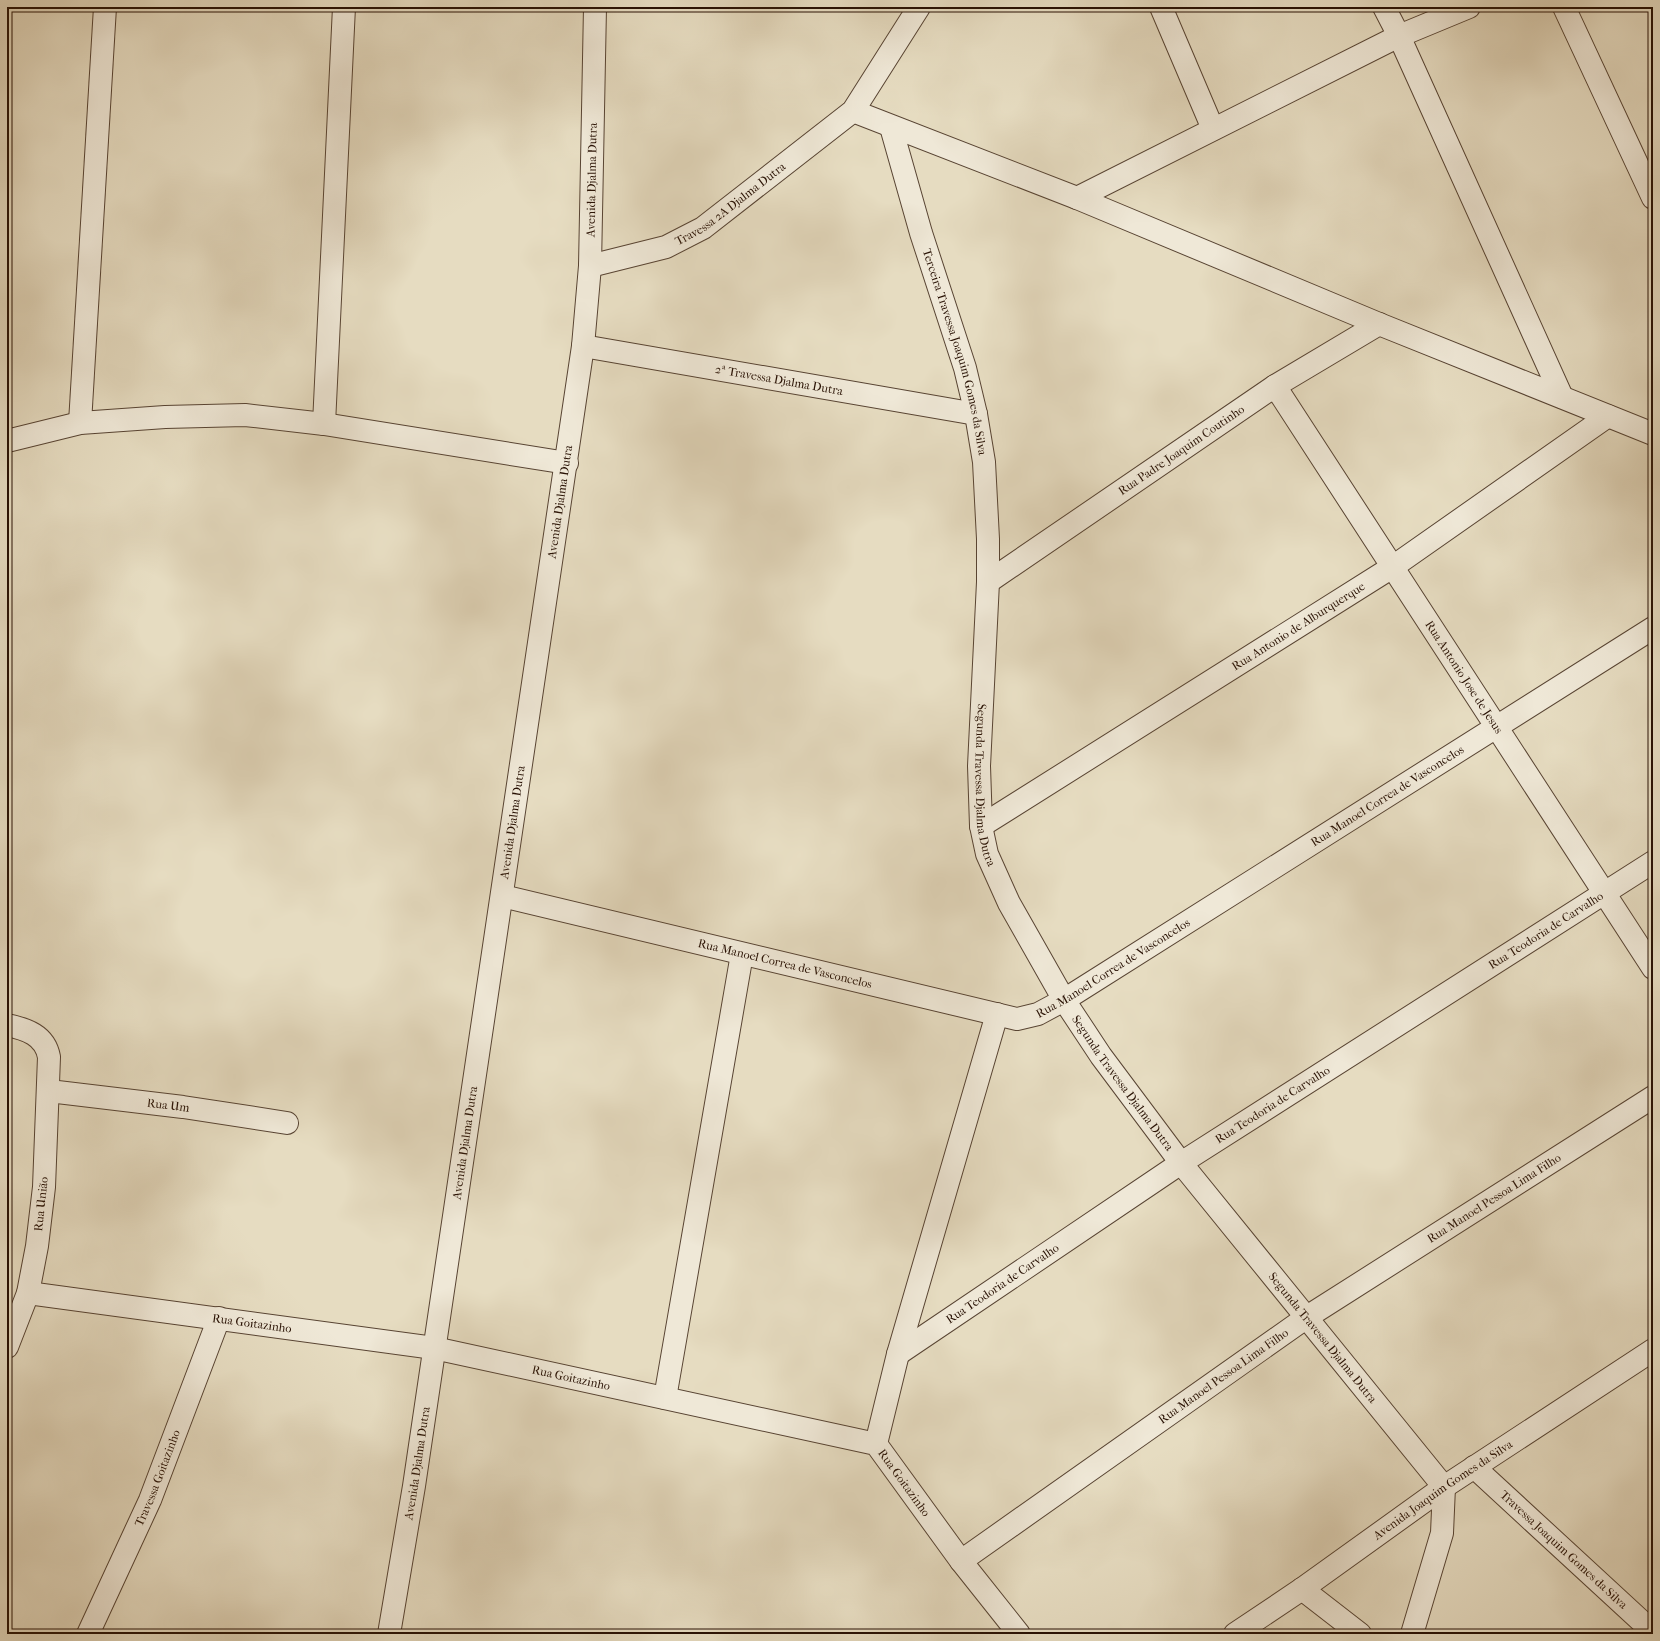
<svg xmlns="http://www.w3.org/2000/svg" width="1660" height="1641" font-family="'IM FELL French Canon',serif">
<style>
.lines{fill:none;stroke-linecap:round;stroke-linejoin:round}
.minor-casing{stroke:#584433;stroke-width:24}
.minor{stroke:#efe8d7;stroke-width:22}
.labels{text-anchor:middle;dominant-baseline:central;stroke-width:3;stroke-linejoin:round;paint-order:stroke}
.street-label{font-size:12px;fill:#281104;stroke:#efe8d7}
</style>
<rect width="100%" height="100%" fill="#e6dcc1"/>
<filter id="stains"><feTurbulence type="fractalNoise" baseFrequency=".005" numOctaves="4"/><feColorMatrix values="0 0 0 0 .2 0 0 0 0 .09 0 0 0 0 .02 0 0 0 .5 -.17"/></filter>
<radialGradient id="worn" r=".72"><stop offset=".6" stop-color="#630" stop-opacity="0"/><stop offset="1" stop-color="#630" stop-opacity=".3"/></radialGradient>
<g class="lines">
<g class="minor-casing">
<g id="minor">
<path d="M 1161,7 L 1213,129"/>
<path d="M 1384,7 L 1399,36 L 1562,397"/>
<path d="M 1564,7 L 1653,198"/>
<path d="M 853,111 L 1077,198 L 1379,324 L 1653,434"/>
<path id="s1" d="M 891,127 L 921,233 L 965,368 L 976,414 L 984,462 L 988,539 L 988,582 L 979,766 L 981,826 L 987,854 L 1009,903 L 1064,1000 L 1101,1056 L 1181,1163 L 1444,1487"/>
<path d="M 1077,198 L 1399,36 L 1469,7"/>
<path id="s2" d="M 590,266 L 666,247 L 703,228 L 853,111 L 919,7"/>
<path d="M 583,346 L 976,414"/>
<path id="s3" d="M 1275,386 L 1653,968"/>
<path d="M 80,423 L 105,7"/>
<path d="M 324,424 L 344,7"/>
<path d="M 7,441 L 80,423 L 165,417 L 245,415 L 324,424 L 567,463"/>
<path id="s4" d="M 988,582 L 1275,386 L 1379,324"/>
<path id="s5" d="M 981,826 L 1394,566 L 1608,416"/>
<path id="s6" d="M 502,896 L 1017,1019 L 1038,1014 L 1064,1000 L 1653,628"/>
<path d="M 7,1025 C 26,1029 45,1035 49,1057 L 44,1187 L 37,1246 L 28,1293 L 7,1347"/>
<path id="s7" d="M 49,1091 L 183,1107 L 287,1123"/>
<path id="s8" d="M 28,1293 L 434,1348 L 876,1444 L 961,1561 L 1019,1634"/>
<path id="s9" d="M 898,1354 L 1181,1163 L 1653,862"/>
<path d="M 665,1398 L 742,954"/>
<path d="M 876,1444 L 898,1354 L 997,1014"/>
<path id="s10" d="M 1474,1467 L 1653,1632"/>
<path id="s11" d="M 961,1561 L 1307,1317 L 1653,1097"/>
<path d="M 1302,1589 L 1360,1634"/>
<path id="s12" d="M 88,1634 L 150,1500 L 219,1318"/>
<path id="s13" d="M 389,1634 L 414,1486 L 583,346 L 590,266 L 595,7"/>
<path id="s14" d="M 1235,1634 L 1302,1589 L 1444,1487 L 1653,1350"/>
<path d="M 1412,1634 L 1442,1533 L 1444,1487"/>
</g>
</g>
<use href="#minor" class="minor"/>
</g>
<g class="labels">
<g class="street-label">
<text stroke="none"><textPath href="#s13" startOffset="1469">Avenida Djalma Dutra</textPath></text>
<text stroke="none"><textPath href="#s2" startOffset="156">Travessa 2A Djalma Dutra</textPath></text>
<text stroke="none"><textPath href="#s1" startOffset="234">Terceira Travessa Joaquim Gomes da Silva</textPath></text>
<text transform="translate(779 380) rotate(10)">2ª Travessa Djalma Dutra</text>
<text stroke="none"><textPath href="#s4" startOffset="234">Rua Padre Joaquim Coutinho</textPath></text>
<text stroke="none"><textPath href="#s13" startOffset="1145">Avenida Djalma Dutra</textPath></text>
<text stroke="none"><textPath href="#s5" startOffset="375">Rua Antonio de Alburquerque</textPath></text>
<text stroke="none"><textPath href="#s3" startOffset="347">Rua Antonio Jose de Jesus</textPath></text>
<text stroke="none"><textPath href="#s1" startOffset="672">Segunda Travessa Djalma Dutra</textPath></text>
<text stroke="none"><textPath href="#s6" startOffset="963">Rua Manoel Correa de Vasconcelos</textPath></text>
<text stroke="none"><textPath href="#s13" startOffset="821">Avenida Djalma Dutra</textPath></text>
<text stroke="none"><textPath href="#s9" startOffset="774">Rua Teodoria de Carvalho</textPath></text>
<text stroke="none"><textPath href="#s6" startOffset="291">Rua Manoel Correa de Vasconcelos</textPath></text>
<text stroke="none"><textPath href="#s6" startOffset="639">Rua Manoel Correa de Vasconcelos</textPath></text>
<text stroke="none"><textPath href="#s1" startOffset="1008">Segunda Travessa Djalma Dutra</textPath></text>
<text stroke="none"><textPath href="#s9" startOffset="450">Rua Teodoria de Carvalho</textPath></text>
<text stroke="none"><textPath href="#s7" startOffset="120">Rua Um</textPath></text>
<text stroke="none"><textPath href="#s13" startOffset="497">Avenida Djalma Dutra</textPath></text>
<text stroke="none"><textPath href="#s11" startOffset="645">Rua Manoel Pessoa Lima Filho</textPath></text>
<text transform="translate(41 1204) rotate(-84)">Rua União</text>
<text stroke="none"><textPath href="#s9" startOffset="126">Rua Teodoria de Carvalho</textPath></text>
<text stroke="none"><textPath href="#s8" startOffset="226">Rua Goitazinho</textPath></text>
<text stroke="none"><textPath href="#s1" startOffset="1332">Segunda Travessa Djalma Dutra</textPath></text>
<text stroke="none"><textPath href="#s11" startOffset="321">Rua Manoel Pessoa Lima Filho</textPath></text>
<text stroke="none"><textPath href="#s8" startOffset="550">Rua Goitazinho</textPath></text>
<text stroke="none"><textPath href="#s13" startOffset="173">Avenida Djalma Dutra</textPath></text>
<text stroke="none"><textPath href="#s12" startOffset="171">Travessa Goitazinho</textPath></text>
<text stroke="none"><textPath href="#s8" startOffset="910">Rua Goitazinho</textPath></text>
<text stroke="none"><textPath href="#s14" startOffset="253">Avenida Joaquim Gomes da Silva</textPath></text>
<text stroke="none"><textPath href="#s10" startOffset="122">Travessa Joaquim Gomes da Silva</textPath></text>
</g>
</g>
<rect width="1660" height="1641" fill="none" stroke="#e6dcc1" stroke-width="24"/>
<rect x="8" y="8" width="1644" height="1625" fill="none" stroke="#281104" stroke-width="2"/>
<rect x="12" y="12" width="1636" height="1617" fill="none" stroke="#281104"/>
<rect width="100%" height="100%" filter="url(#stains)"/>
<rect width="100%" height="100%" fill="url(#worn)"/>
</svg>
